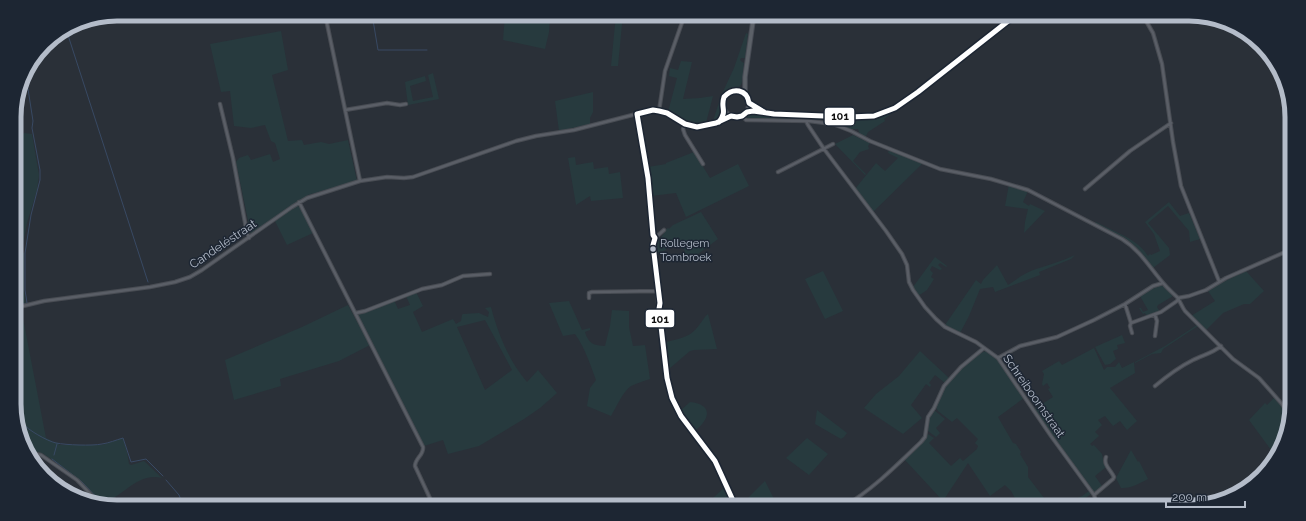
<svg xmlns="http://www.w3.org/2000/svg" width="1306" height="521" font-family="Raleway,sans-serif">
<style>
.green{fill:#273a3e;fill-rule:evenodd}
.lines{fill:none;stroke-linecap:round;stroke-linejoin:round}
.stream{stroke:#384963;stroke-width:1}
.minor-casing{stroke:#484c53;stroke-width:4.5}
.major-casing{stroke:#484c55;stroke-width:5.5}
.minor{stroke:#5a5e66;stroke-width:2.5}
.major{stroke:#5c6168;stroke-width:3.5}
.bus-1-casing{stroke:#1d2633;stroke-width:8}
.bus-1{stroke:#fff;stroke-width:5}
.bus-dot{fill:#b4bcc9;stroke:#1d2633;stroke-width:1.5}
.labels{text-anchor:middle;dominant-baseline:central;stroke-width:3;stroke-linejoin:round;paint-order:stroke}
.bus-label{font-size:11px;fill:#b4bcc9;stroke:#1d2633;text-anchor:start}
.street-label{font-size:12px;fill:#b4bcc9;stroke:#1d2633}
.rim{fill:none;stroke:#b4bcc9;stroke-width:5}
.line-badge{stroke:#1d2633;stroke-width:1.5}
.pale-badge-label{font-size:11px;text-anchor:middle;font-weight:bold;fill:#111}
</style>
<rect width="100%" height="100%" fill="#2a3038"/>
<path class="green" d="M 505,14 L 550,14 L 549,32 L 545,49 L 503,40 Z
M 616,14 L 623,14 L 618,66 L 611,66 Z
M 281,31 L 288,70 L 272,75 L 288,141 L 302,140 L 304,145 L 321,142 L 329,144 L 348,140 L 357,181 L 308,195 L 251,235 L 236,162 L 239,158 L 248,155 L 251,160 L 270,154 L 273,162 L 280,159 L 275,143 L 271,141 L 265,125 L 251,128 L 234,126 L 230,91 L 221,92 L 210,44 Z
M 746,33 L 748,34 L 745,58 L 741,58 L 740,60 L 742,62 L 744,63 C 743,69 744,79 741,85 C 737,90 728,88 723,96 C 718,105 730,119 713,121 L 721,96 L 734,68 Z
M 681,61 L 692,62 L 683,99 L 700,98 L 713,96 L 706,123 C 688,126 683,120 668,112 L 677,78 L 669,76 L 670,68 L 678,70 Z
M 433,73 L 439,99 L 408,105 L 405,82 L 425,76 L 426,81 L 410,86 L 413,101 L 433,97 L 428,75 Z
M 593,92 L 593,112 L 590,118 L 590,124 L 559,131 L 555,101 Z
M 895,111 L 884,119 L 885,121 L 868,132 L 865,138 L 860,135 L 858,129 L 851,129 L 832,122 L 824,120 L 747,119 L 746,117 L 749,113 L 754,112 L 776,116 L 866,119 L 878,117 Z
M 24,133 L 32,134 L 39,175 L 37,190 L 27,223 L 22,249 L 19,249 L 18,251 L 20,253 L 24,253 L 24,290 L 26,304 L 15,306 L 14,134 L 23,134 Z
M 853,135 L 870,143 L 868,146 L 869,149 L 860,152 L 853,161 L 866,174 L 865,175 L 835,144 Z
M 889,150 L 923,163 L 873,212 L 855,189 L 876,163 L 885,171 L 898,158 L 888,153 Z
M 694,152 L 710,178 L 738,164 L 749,186 L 686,217 L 676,193 L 651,196 L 648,167 L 666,164 L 666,163 Z
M 575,157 L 576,165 L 593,162 L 594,169 L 608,167 L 609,174 L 620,172 L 623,198 L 591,201 L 590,196 L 576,205 L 568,158 Z
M 1009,184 L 1028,191 L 1023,202 L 1029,206 L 1030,204 L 1045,211 L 1024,233 L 1025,222 L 1028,209 L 1005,206 Z
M 1169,202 L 1180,216 L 1189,213 L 1200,239 L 1190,242 L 1189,231 L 1168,206 L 1148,223 L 1169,248 L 1170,255 L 1153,268 L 1137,248 L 1130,243 L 1095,224 L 1096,222 C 1114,232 1137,238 1148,256 L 1150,254 L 1151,255 L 1160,251 L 1154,234 L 1145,222 Z
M 297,205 L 303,211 L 313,233 L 287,245 L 275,221 Z
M 701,212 L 718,239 L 686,263 L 684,248 L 681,249 L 681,245 L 666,246 L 666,250 L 657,253 L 656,244 L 665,232 L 664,231 L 668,228 L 669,229 L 673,225 Z
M 1075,255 L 1071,259 L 1039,272 L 1040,275 L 995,292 L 993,287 L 980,289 L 969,316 L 960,333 L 951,329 L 945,325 L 976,280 L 981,284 L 983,280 L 997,265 L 1008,285 C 1017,279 1026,272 1036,269 C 1049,265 1062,261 1075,255 Z
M 935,257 L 947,266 L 946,267 L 940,263 L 938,265 L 942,269 L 940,270 L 932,266 L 930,270 L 933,273 L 931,277 L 934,279 L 927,290 L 918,296 L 913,287 Z
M 823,271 L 843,311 L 825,319 L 805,279 Z
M 1246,271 L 1264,291 L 1250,304 L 1244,304 L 1223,313 L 1206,330 L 1191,316 L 1215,301 L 1208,291 L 1219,284 Z
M 1159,285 L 1164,286 L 1173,296 L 1158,305 L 1157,307 L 1160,312 L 1147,317 L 1145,313 L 1143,314 L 1139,308 L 1141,308 L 1143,312 L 1148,310 L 1140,296 Z
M 416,292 L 423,306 L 413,312 L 422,332 L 453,319 L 456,324 L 461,321 L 462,315 L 463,314 L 479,313 L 488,317 L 489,312 L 485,308 L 491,307 C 498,334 509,361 527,382 L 538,370 L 557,393 L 540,408 L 524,419 L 479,446 L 448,454 L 443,440 L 424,446 L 357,316 L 359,314 L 394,300 L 398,309 L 410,305 L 406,296 ZM 485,320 L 512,370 L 485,390 L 457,327 Z
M 569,301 L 582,330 L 590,328 L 590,330 L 585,332 C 588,343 594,346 605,346 L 610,326 L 612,310 L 629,311 L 629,327 L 633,346 L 645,345 L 650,379 C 644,381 637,383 631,386 C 623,391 616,408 611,416 L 587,406 L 590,388 L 596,380 C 590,364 585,348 575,334 L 563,336 L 549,303 Z
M 348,305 L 370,345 L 339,361 L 280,379 L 281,386 L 234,400 L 225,360 L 302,327 Z
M 21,308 L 46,438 L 54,442 L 59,443 L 59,445 L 102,445 L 123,438 L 127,452 L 129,464 L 131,465 L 144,461 L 162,478 C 136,472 124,498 101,503 L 82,482 L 51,459 L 42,453 L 30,452 L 20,433 L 22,425 L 24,424 L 18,415 L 18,406 L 16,402 L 15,309 Z
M 708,314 L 717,349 L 694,350 L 690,351 L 669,369 L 666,342 C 677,339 688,338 696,329 C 701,324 703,318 708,314 Z
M 1197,325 L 1198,326 L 1163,349 L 1161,353 L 1152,354 L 1135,363 L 1135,362 L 1165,346 Z
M 1122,335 L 1125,343 L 1117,345 L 1118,349 L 1113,351 L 1116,359 L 1110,364 L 1105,365 L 1095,347 Z
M 1094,348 L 1104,370 L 1107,367 L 1115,367 L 1119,362 L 1122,368 L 1134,362 L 1135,373 L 1110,388 L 1137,421 L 1127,430 L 1120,421 L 1113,426 L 1105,416 L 1098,420 L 1102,425 L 1095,432 L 1099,436 L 1090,444 L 1092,446 L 1094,445 L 1102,454 L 1104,464 L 1106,467 L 1095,476 L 1102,486 L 1094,493 L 1034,409 L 1053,397 L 1048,389 L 1050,388 L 1047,383 L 1043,386 L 1042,384 L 1044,374 L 1042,371 L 1059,361 L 1062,365 Z
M 920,351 L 949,378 L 945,383 L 935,375 L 929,383 L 931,385 L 930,387 L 926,384 L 911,405 L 922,418 L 903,434 L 864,408 L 876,394 L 899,376 Z
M 987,351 L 999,361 L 1024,398 L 998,417 L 1013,443 L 1016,444 L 1021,452 L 1020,454 L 1028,467 L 1028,477 L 1051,507 L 1020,507 L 1011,491 L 1005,485 L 990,496 L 968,463 L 943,501 L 905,460 L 922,443 L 928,434 L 934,438 L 929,443 L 951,466 L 960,458 L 963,461 L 977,449 L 978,446 L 975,443 L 978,439 L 957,418 L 952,422 L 938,411 L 936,407 C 939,400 942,392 946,386 C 951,378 977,351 987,351 Z
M 1275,397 L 1290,417 L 1286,437 L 1274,454 L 1249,420 L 1265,403 L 1267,405 Z
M 690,402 C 712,404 711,418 696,430 L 681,410 Z
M 817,410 L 847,433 L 844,437 L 841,439 L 815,424 Z
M 934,410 L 945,419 L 936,428 L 940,433 L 936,437 L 928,431 C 927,422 929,417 934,410 Z
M 807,438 L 828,454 L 809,475 L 786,458 Z
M 1131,450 L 1138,462 L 1139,461 L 1148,479 C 1140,483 1130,489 1121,488 L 1116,478 Z
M 765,481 L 778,507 L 739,507 Z
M 725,487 L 734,507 L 703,507 Z
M 1089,491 L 1091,494 C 1081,502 1070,507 1058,507 L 1082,496 Z"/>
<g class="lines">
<path class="stream" d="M 372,14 L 378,50 L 427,50
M 66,29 L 148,282
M 15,306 L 27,303 L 25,290 L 25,253 L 31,215 L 40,180 L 40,170 L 32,128 L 33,121 L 28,89 L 26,84 L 21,84
M 15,331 L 17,333 L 16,345
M 16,365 L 19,368 L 16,377
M 16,381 L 17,387 L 16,394
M 16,403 C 20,411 15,414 22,423 C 28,430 47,441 56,443 C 66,445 92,446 102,444 C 109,443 116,440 123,438 L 131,462 L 146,459 L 163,476
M 54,455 L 57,444
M 52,459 L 82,482 L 100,501
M 166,480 L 179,495 L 184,507"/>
<g class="minor-casing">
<path id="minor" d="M 325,14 L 360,181
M 1142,14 L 1153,33 L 1162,64 L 1173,142 L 1181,186 L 1219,281
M 1146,20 L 1153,14
M 220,104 L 233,158 L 247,233 L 249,238
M 345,110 L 387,103 L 400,105 L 406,104
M 659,111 L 665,71 L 685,14
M 637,114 L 648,178 L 653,235 L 655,241 L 653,245 L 658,303 L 670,389 C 676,414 695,431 709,452 C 720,469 728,488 736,507
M 742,116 L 746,120 L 809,121 L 833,124 L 851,131 L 870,141 L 940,169 L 991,179 L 1028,190 L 1122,239 C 1140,250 1150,268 1164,284 C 1168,289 1173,293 1177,297 C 1180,301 1182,307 1185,311 L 1233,359 L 1259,378 L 1282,404 L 1290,416
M 720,120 L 724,110
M 806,121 L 808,125 L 824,149 L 886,231 L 902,254 L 907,265 L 909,282 L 913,290 L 925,307 L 936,319 L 945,327 L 976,342 L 998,358 L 1051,436 L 1094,495 L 1098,507
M 685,124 L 683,129 L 685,135 L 703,164
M 778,172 L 833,144
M 1085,189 L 1130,151 L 1171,123
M 299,202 L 423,447 C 424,455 415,458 415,466 L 434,507
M 655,238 L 664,230
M 658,288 L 660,307
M 589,298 L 589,293 L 592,292 L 657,291
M 1178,298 L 1189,296 L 1206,290 L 1226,278 L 1292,249
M 1125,304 L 1131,323 L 1161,312 L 1177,301 L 1178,299
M 15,308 L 44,301 L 150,287 L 175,282 L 190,277 L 202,270 L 292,207 L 307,198 L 360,181 L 387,177 L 404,178 L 413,177 L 516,141 L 536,136 L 574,130 L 648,111 C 668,108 676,126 695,126 C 708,127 719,120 731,116
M 356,313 L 365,311 L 422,289 L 442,285 L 463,276 L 490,274
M 1155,315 L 1157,321 L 1155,336
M 1131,323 L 1130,326 L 1132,333
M 998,358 L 1020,346 L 1057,337 L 1094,320 L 1125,304 L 1153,286 L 1163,283
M 1155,386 C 1167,376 1179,367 1193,360 C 1203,355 1213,353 1221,346
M 30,453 L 41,455 L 77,480 L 100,504
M 1094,495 L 1113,479 L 1114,477 C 1111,470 1103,465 1106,457
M 843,507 C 872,490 896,466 921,442 L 925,437 L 928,417 L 934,408 L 944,386 L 961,367 L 984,348"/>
</g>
<g class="major-casing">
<path id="major" d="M723 104a13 13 0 1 1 26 0a13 13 0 1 1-26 0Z
M 745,93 L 745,77 L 754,14
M 749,103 L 762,111
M 747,112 L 753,111 L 774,114 L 861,117 L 874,116 L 895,108 L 918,92 L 1017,14"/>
</g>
<use href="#minor" class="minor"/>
<use href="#major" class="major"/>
<g class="bus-1-casing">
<path id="bus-1" d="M 637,114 L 653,110 L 659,111 L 667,113 L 685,124 L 697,127 L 716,123 L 731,116 L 737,117 L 742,116 L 747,112 L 753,111 L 774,114 L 849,117 L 874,116 L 895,108 L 918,92 L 1017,14
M 637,114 L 648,178 L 653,235 L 655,238 L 653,245 L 660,303 L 659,309 L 667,378 L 672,398 L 681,416 L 715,461 L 736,507
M 719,122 C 728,110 720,109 724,97 C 733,87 747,89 749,103 L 764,112"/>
</g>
<use href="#bus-1" class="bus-1"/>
</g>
<circle class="bus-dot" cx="653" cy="249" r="3.5"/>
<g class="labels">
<g class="bus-label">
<text x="660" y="243">Rollegem<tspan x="660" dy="14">Tombroek</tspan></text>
</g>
<g class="street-label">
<text transform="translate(223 244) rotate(-34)">Candeléstraat</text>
<text transform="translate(1034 396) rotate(55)">Schreiboomstraat</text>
</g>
</g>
<path d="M0 0H1306V521H0ZM117 21H1189A96 96 0 0 1 1285 117V404A96 96 0 0 1 1189 500H117A96 96 0 0 1 21 404V117A96 96 0 0 1 117 21Z" fill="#1d2633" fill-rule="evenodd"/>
<path class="rim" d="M117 21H1189A96 96 0 0 1 1285 117V404A96 96 0 0 1 1189 500H117A96 96 0 0 1 21 404V117A96 96 0 0 1 117 21Z"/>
<g class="line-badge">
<rect x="824" y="107" width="31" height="19" rx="4" fill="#fff"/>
<rect x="645" y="309" width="30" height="19" rx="4" fill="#fff"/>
</g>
<g class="pale-badge-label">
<text x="840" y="120">101</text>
<text x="660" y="323">101</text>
</g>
<path d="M1166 501v6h79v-6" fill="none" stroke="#b4bcc9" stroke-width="2"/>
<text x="1172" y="501" font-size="12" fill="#b4bcc9" stroke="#1d2633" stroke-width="3" paint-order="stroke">200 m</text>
</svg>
